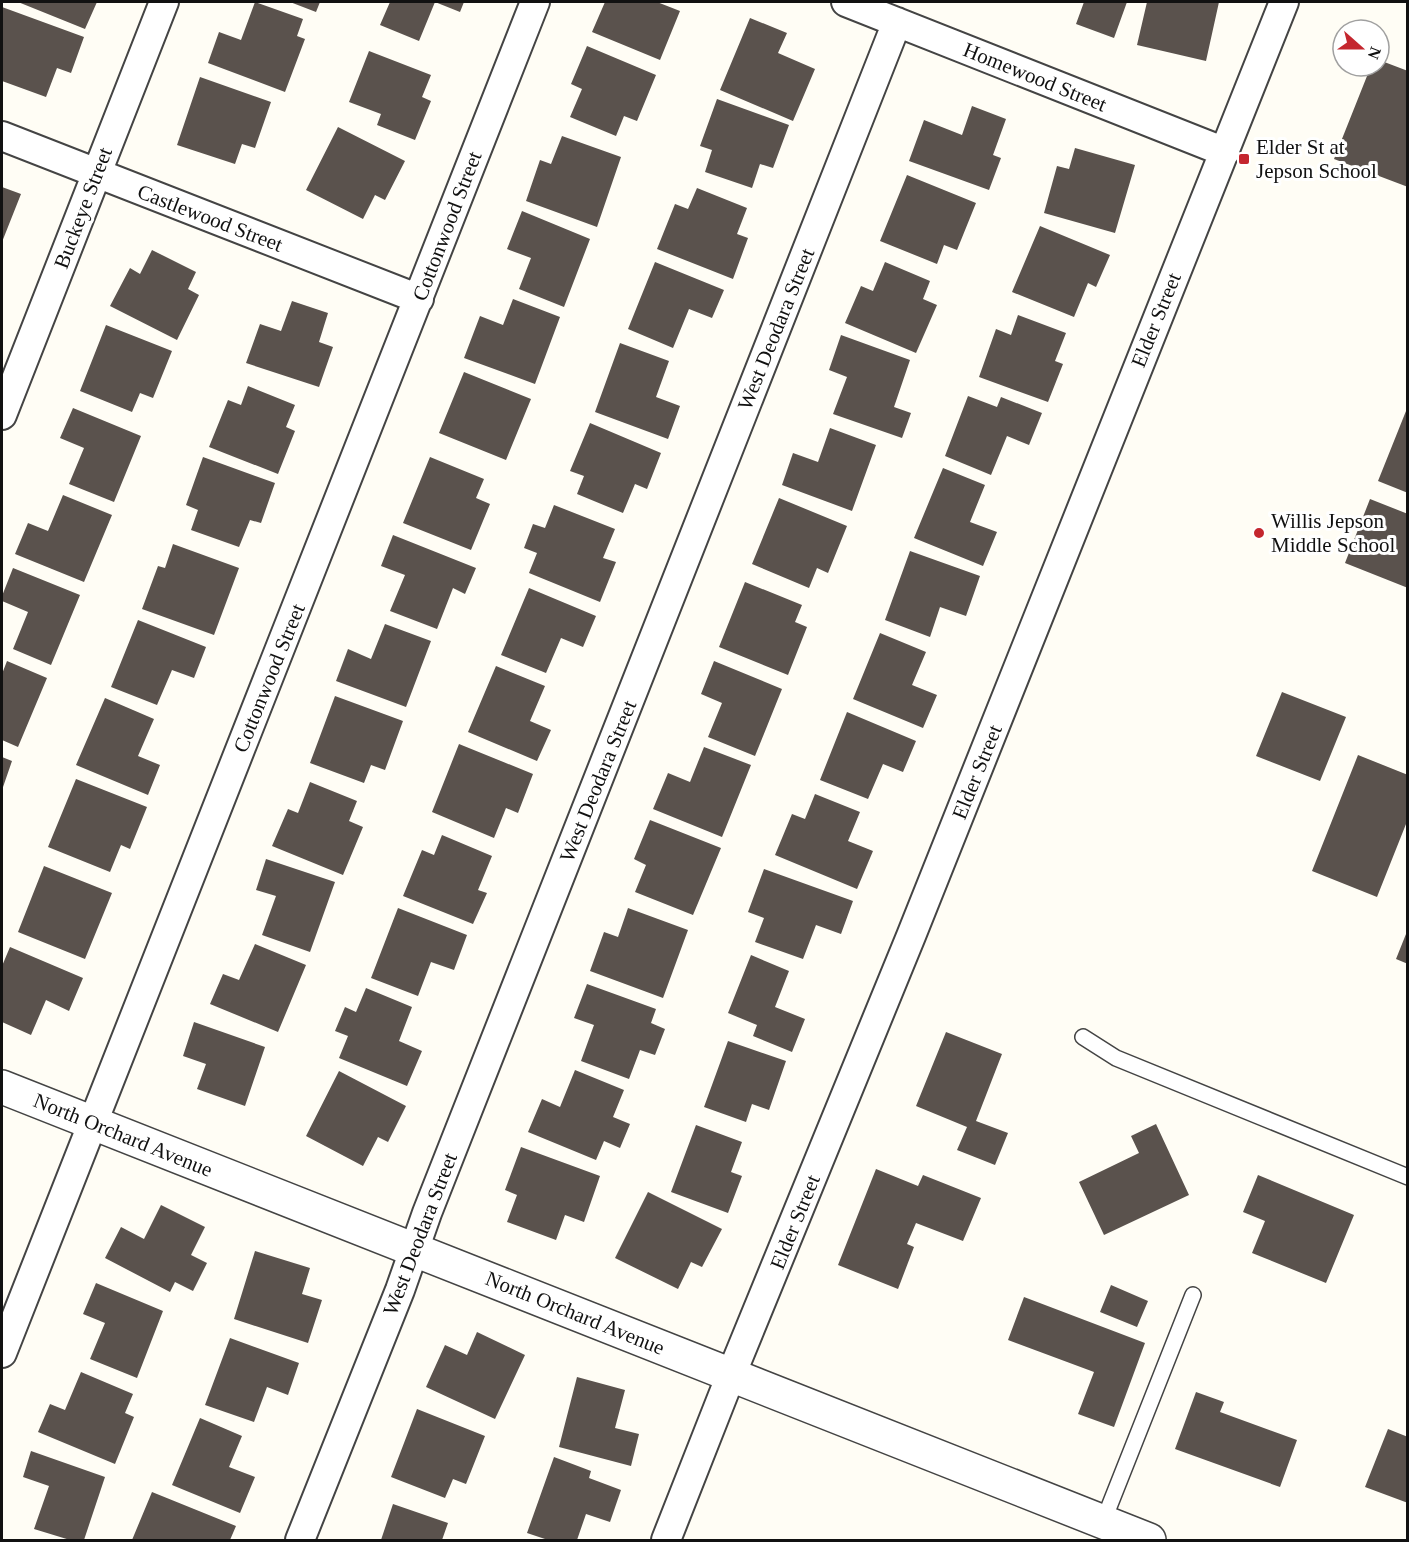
<svg xmlns="http://www.w3.org/2000/svg" width="1409" height="1542" font-family="Georgia,serif">
<style>
.building{fill:#5a524d}
.lines{fill:none;stroke-linecap:round;stroke-linejoin:round}
.service-casing{stroke:#444;stroke-width:18}
.minor-casing{stroke:#444;stroke-width:32}
.tertiary-casing{stroke:#444;stroke-width:36}
.service{stroke:#fff;stroke-width:15}
.minor{stroke:#fff;stroke-width:28}
.tertiary{stroke:#fff;stroke-width:33}
.poi-dot{fill:#c4262e;stroke:#fff;stroke-width:2}
.labels{text-anchor:middle;dominant-baseline:central;stroke-width:6;stroke-linejoin:round;paint-order:stroke}
.street-label{font-size:21px;fill:#111;stroke:#fff}
.poi-label{font-size:21px;fill:#111;stroke:#fff;text-anchor:start}
</style>
<rect width="100%" height="100%" fill="#fffdf5"/>
<path class="building" d="M 18,2 L 97,2 L 85,29 Z
M 255,2 L 303,19 L 297,36 L 305,39 L 285,92 L 208,63 L 219,32 L 241,40 Z
M 290,2 L 320,2 L 316,12 Z
M 390,2 L 464,2 L 460,12 L 435,2 L 419,41 L 380,25 Z
M 605,2 L 657,2 L 680,11 L 660,60 L 592,32 Z
M 1084,2 L 1127,2 L 1114,38 L 1076,24 Z
M 1147,2 L 1219,2 L 1206,61 L 1137,45 Z
M 2,7 L 84,37 L 71,73 L 57,68 L 46,97 L 2,81 Z
M 750,18 L 787,33 L 778,53 L 815,69 L 793,121 L 720,90 Z
M 587,46 L 656,75 L 637,121 L 624,116 L 616,136 L 570,117 L 582,89 L 571,84 Z
M 369,51 L 431,75 L 422,97 L 431,101 L 415,140 L 377,125 L 381,114 L 349,102 Z
M 1379,60 L 1408,71 L 1408,187 L 1334,159 L 1371,66 L 1379,66 Z
M 200,77 L 271,102 L 255,148 L 242,144 L 235,164 L 177,145 Z
M 717,99 L 789,125 L 773,168 L 760,164 L 752,188 L 705,172 L 712,150 L 700,146 Z
M 972,106 L 1006,119 L 993,155 L 1001,158 L 989,190 L 909,161 L 924,120 L 962,135 Z
M 338,127 L 405,161 L 385,200 L 375,195 L 363,219 L 306,190 Z
M 562,136 L 621,157 L 597,227 L 526,201 L 540,160 L 551,164 Z
M 1075,148 L 1135,165 L 1115,233 L 1044,213 L 1057,166 L 1069,169 Z
M 907,175 L 976,203 L 957,250 L 944,245 L 937,264 L 880,241 Z
M 2,187 L 21,194 L 2,242 Z
M 697,188 L 747,208 L 737,234 L 748,238 L 733,279 L 657,249 L 675,204 L 688,209 Z
M 522,211 L 590,239 L 564,307 L 519,289 L 531,258 L 507,249 Z
M 1040,226 L 1110,255 L 1096,287 L 1088,283 L 1074,317 L 1012,292 Z
M 152,250 L 196,272 L 188,289 L 199,295 L 177,340 L 110,306 L 130,268 L 140,274 Z
M 655,262 L 724,290 L 712,318 L 689,309 L 673,348 L 628,329 Z
M 885,262 L 930,281 L 923,299 L 937,305 L 916,353 L 845,323 L 861,286 L 873,291 Z
M 513,299 L 560,317 L 535,384 L 464,358 L 480,316 L 503,325 Z
M 292,301 L 328,313 L 319,342 L 333,347 L 319,387 L 246,363 L 260,324 L 281,331 Z
M 1018,315 L 1066,333 L 1055,361 L 1063,364 L 1048,402 L 979,377 L 996,329 L 1011,335 Z
M 106,325 L 172,351 L 153,398 L 140,393 L 132,412 L 80,391 Z
M 841,335 L 910,360 L 894,407 L 911,413 L 902,438 L 833,414 L 847,377 L 829,370 Z
M 620,343 L 669,361 L 656,397 L 680,406 L 668,439 L 595,412 Z
M 464,372 L 531,399 L 506,460 L 439,433 Z
M 248,386 L 295,405 L 286,427 L 295,431 L 278,474 L 209,447 L 228,400 L 241,405 Z
M 968,396 L 997,407 L 1001,397 L 1042,413 L 1029,445 L 1007,436 L 991,475 L 945,456 Z
M 1408,406 L 1408,493 L 1378,481 Z
M 73,408 L 141,436 L 114,502 L 69,484 L 84,448 L 60,438 Z
M 590,423 L 661,453 L 647,489 L 635,484 L 623,513 L 577,494 L 584,476 L 570,471 Z
M 830,428 L 876,445 L 852,511 L 782,485 L 793,453 L 818,462 Z
M 203,457 L 275,483 L 261,523 L 250,520 L 239,547 L 191,530 L 198,510 L 186,505 Z
M 430,457 L 484,479 L 476,498 L 490,504 L 471,550 L 403,523 Z
M 943,468 L 985,485 L 970,522 L 997,532 L 983,566 L 914,538 Z
M 63,495 L 112,515 L 84,582 L 15,554 L 28,523 L 48,531 Z
M 779,498 L 847,526 L 828,573 L 817,568 L 809,588 L 752,564 Z
M 1370,499 L 1408,514 L 1408,588 L 1345,563 Z
M 554,505 L 615,529 L 603,558 L 616,562 L 600,602 L 529,573 L 537,553 L 524,548 L 533,524 L 545,528 Z
M 393,535 L 476,568 L 465,594 L 453,588 L 437,629 L 390,611 L 405,575 L 381,566 Z
M 173,544 L 239,568 L 214,635 L 142,609 L 158,566 L 165,568 Z
M 910,551 L 980,576 L 966,616 L 940,607 L 930,637 L 885,620 Z
M 13,568 L 80,595 L 51,665 L 13,649 L 28,612 L 2,601 L 2,596 Z
M 745,582 L 802,605 L 795,622 L 807,627 L 788,675 L 719,647 Z
M 529,588 L 596,616 L 583,647 L 561,638 L 546,673 L 501,655 Z
M 138,620 L 206,647 L 194,678 L 172,670 L 157,705 L 111,687 Z
M 385,624 L 431,641 L 406,707 L 336,681 L 348,649 L 371,659 Z
M 880,633 L 926,652 L 912,685 L 937,695 L 923,728 L 853,699 Z
M 7,661 L 47,678 L 18,747 L 2,740 L 2,674 Z
M 714,661 L 782,689 L 755,756 L 708,737 L 722,703 L 701,694 Z
M 496,666 L 545,686 L 530,721 L 551,730 L 537,761 L 468,732 Z
M 1282,692 L 1346,717 L 1320,781 L 1256,756 Z
M 335,696 L 403,721 L 385,770 L 371,765 L 364,783 L 310,763 Z
M 105,698 L 154,719 L 138,756 L 160,765 L 148,795 L 76,765 Z
M 847,712 L 916,741 L 903,772 L 883,764 L 868,799 L 820,780 Z
M 459,744 L 533,774 L 518,813 L 506,808 L 494,838 L 432,812 Z
M 704,747 L 751,765 L 722,837 L 653,809 L 668,773 L 690,782 Z
M 1358,755 L 1408,775 L 1408,819 L 1377,897 L 1312,871 Z
M 2,757 L 12,761 L 2,790 Z
M 76,779 L 147,807 L 130,849 L 121,845 L 110,872 L 48,847 Z
M 310,782 L 357,801 L 349,821 L 363,827 L 343,875 L 272,846 L 288,809 L 298,813 Z
M 815,794 L 860,812 L 848,841 L 873,851 L 857,889 L 775,855 L 792,814 L 805,819 Z
M 650,820 L 721,848 L 693,915 L 635,892 L 646,865 L 634,859 Z
M 442,835 L 492,856 L 478,890 L 487,893 L 473,924 L 403,896 L 422,850 L 434,855 Z
M 266,859 L 335,882 L 310,952 L 262,935 L 276,896 L 256,890 Z
M 44,866 L 112,893 L 85,959 L 18,932 Z
M 764,869 L 853,901 L 841,934 L 816,925 L 803,959 L 755,942 L 764,918 L 748,912 Z
M 398,908 L 467,935 L 454,970 L 431,962 L 418,996 L 371,978 Z
M 628,908 L 688,930 L 663,998 L 590,971 L 604,932 L 618,937 Z
M 1408,929 L 1408,964 L 1396,959 Z
M 255,944 L 306,965 L 278,1032 L 210,1004 L 223,974 L 239,980 Z
M 10,947 L 83,978 L 69,1011 L 46,1000 L 31,1035 L 2,1022 L 2,966 Z
M 751,955 L 789,971 L 775,1007 L 805,1019 L 792,1052 L 753,1036 L 757,1025 L 728,1013 Z
M 587,984 L 656,1009 L 651,1023 L 665,1029 L 655,1055 L 640,1050 L 629,1079 L 581,1061 L 594,1025 L 574,1018 Z
M 366,988 L 412,1007 L 399,1041 L 422,1051 L 407,1086 L 339,1058 L 348,1036 L 335,1031 L 345,1007 L 356,1012 Z
M 194,1022 L 265,1047 L 245,1106 L 197,1089 L 206,1064 L 183,1056 Z
M 946,1032 L 1002,1054 L 976,1121 L 1008,1133 L 995,1165 L 957,1150 L 967,1127 L 916,1106 Z
M 728,1041 L 786,1061 L 769,1110 L 752,1104 L 746,1122 L 704,1107 Z
M 575,1070 L 624,1090 L 613,1117 L 630,1124 L 620,1148 L 604,1141 L 596,1160 L 528,1132 L 542,1099 L 560,1107 Z
M 339,1071 L 406,1106 L 388,1142 L 378,1137 L 363,1166 L 306,1136 Z
M 1156,1124 L 1189,1195 L 1104,1235 L 1079,1182 L 1139,1153 L 1131,1136 Z
M 696,1125 L 742,1142 L 731,1172 L 742,1176 L 728,1213 L 671,1192 Z
M 521,1147 L 600,1176 L 584,1222 L 565,1215 L 556,1240 L 507,1222 L 517,1195 L 505,1190 Z
M 876,1169 L 918,1186 L 923,1175 L 981,1198 L 963,1241 L 916,1223 L 907,1244 L 914,1247 L 898,1289 L 838,1265 Z
M 1258,1175 L 1354,1215 L 1326,1283 L 1252,1253 L 1265,1221 L 1243,1212 Z
M 648,1192 L 722,1229 L 702,1267 L 691,1262 L 678,1289 L 615,1258 Z
M 161,1205 L 205,1227 L 191,1255 L 207,1263 L 193,1291 L 175,1282 L 170,1292 L 105,1258 L 121,1227 L 144,1239 Z
M 255,1251 L 310,1268 L 302,1294 L 322,1300 L 308,1343 L 234,1319 Z
M 96,1283 L 163,1311 L 137,1378 L 90,1359 L 105,1323 L 83,1314 Z
M 1111,1285 L 1148,1301 L 1137,1327 L 1100,1312 Z
M 1024,1297 L 1145,1343 L 1114,1427 L 1078,1414 L 1094,1372 L 1008,1340 Z
M 477,1332 L 525,1355 L 495,1419 L 426,1387 L 445,1345 L 467,1355 Z
M 230,1338 L 299,1363 L 288,1395 L 267,1387 L 254,1422 L 205,1405 Z
M 81,1372 L 133,1394 L 125,1413 L 134,1417 L 115,1464 L 38,1432 L 50,1404 L 65,1410 Z
M 577,1377 L 625,1390 L 615,1428 L 639,1434 L 631,1466 L 559,1447 Z
M 1196,1392 L 1224,1402 L 1220,1412 L 1297,1440 L 1280,1487 L 1175,1449 Z
M 417,1409 L 485,1436 L 466,1484 L 453,1479 L 445,1498 L 391,1477 Z
M 200,1418 L 242,1436 L 229,1467 L 255,1477 L 240,1513 L 172,1485 Z
M 1388,1429 L 1408,1437 L 1408,1503 L 1365,1487 Z
M 31,1451 L 105,1477 L 84,1540 L 70,1540 L 34,1529 L 49,1486 L 23,1477 Z
M 554,1457 L 591,1471 L 589,1478 L 621,1490 L 610,1522 L 586,1514 L 577,1540 L 548,1540 L 527,1533 Z
M 152,1492 L 236,1526 L 230,1540 L 132,1540 Z
M 393,1504 L 448,1523 L 442,1540 L 381,1540 Z"/>
<g class="lines">
<g class="service-casing">
<path id="service" d="M 1083,1037 L 1116,1058 L 1408,1177
M 1103,1522 L 1193,1295"/>
</g>
<g class="minor-casing">
<path id="minor" d="M 846,2 L 1225,152
M 2,136 L 419,299
M 2,415 L 164,2
M 2,1353 L 535,2
M 300,1540 L 400,1290 L 427,1213 L 897,22
M 666,1540 L 731,1375 L 911,936 L 1284,2"/>
</g>
<g class="tertiary-casing">
<path id="tertiary" d="M 2,1087 L 1149,1540"/>
</g>
<use href="#service" class="service"/>
<use href="#minor" class="minor"/>
<use href="#tertiary" class="tertiary"/>
</g>
<g class="poi-dot">
<rect x="1238" y="153" width="12" height="12" rx="3"/>
<circle cx="1259" cy="533" r="6"/>
</g>
<g class="labels">
<g class="street-label">
<text transform="translate(1035 77) rotate(22)">Homewood Street</text>
<text transform="translate(83 208) rotate(-69)">Buckeye Street</text>
<text transform="translate(210 218) rotate(21)">Castlewood Street</text>
<text transform="translate(447 226) rotate(-69)">Cottonwood Street</text>
<text transform="translate(1156 320) rotate(-68)">Elder Street</text>
<text transform="translate(776 329) rotate(-68)">West Deodara Street</text>
<text transform="translate(269 678) rotate(-68)">Cottonwood Street</text>
<text transform="translate(977 772) rotate(-68)">Elder Street</text>
<text transform="translate(598 781) rotate(-68)">West Deodara Street</text>
<text transform="translate(123 1135) rotate(22)">North Orchard Avenue</text>
<text transform="translate(795 1222) rotate(-68)">Elder Street</text>
<text transform="translate(420 1234) rotate(-69)">West Deodara Street</text>
<text transform="translate(575 1313) rotate(22)">North Orchard Avenue</text>
</g>
<g class="poi-label">
<text x="1256" y="147">Elder St at<tspan x="1256" dy="24">Jepson School</tspan></text>
<text x="1271" y="521">Willis Jepson<tspan x="1271" dy="24">Middle School</tspan></text>
</g>
</g>
<rect width="1409" height="1542" fill="none" stroke="#111111" stroke-width="6"/>
<g transform="translate(1361 48) rotate(111)"><circle r="28" fill="#ffffff" stroke="#a0a0a0" stroke-width="1.5"/>
<path d="M0-4.5L10 22L0 15L-10 22Z" fill="#c4262e"/>
<text y="-9" font-size="16" font-weight="bold" text-anchor="middle" fill="#111111">N</text>
</g>
</svg>
